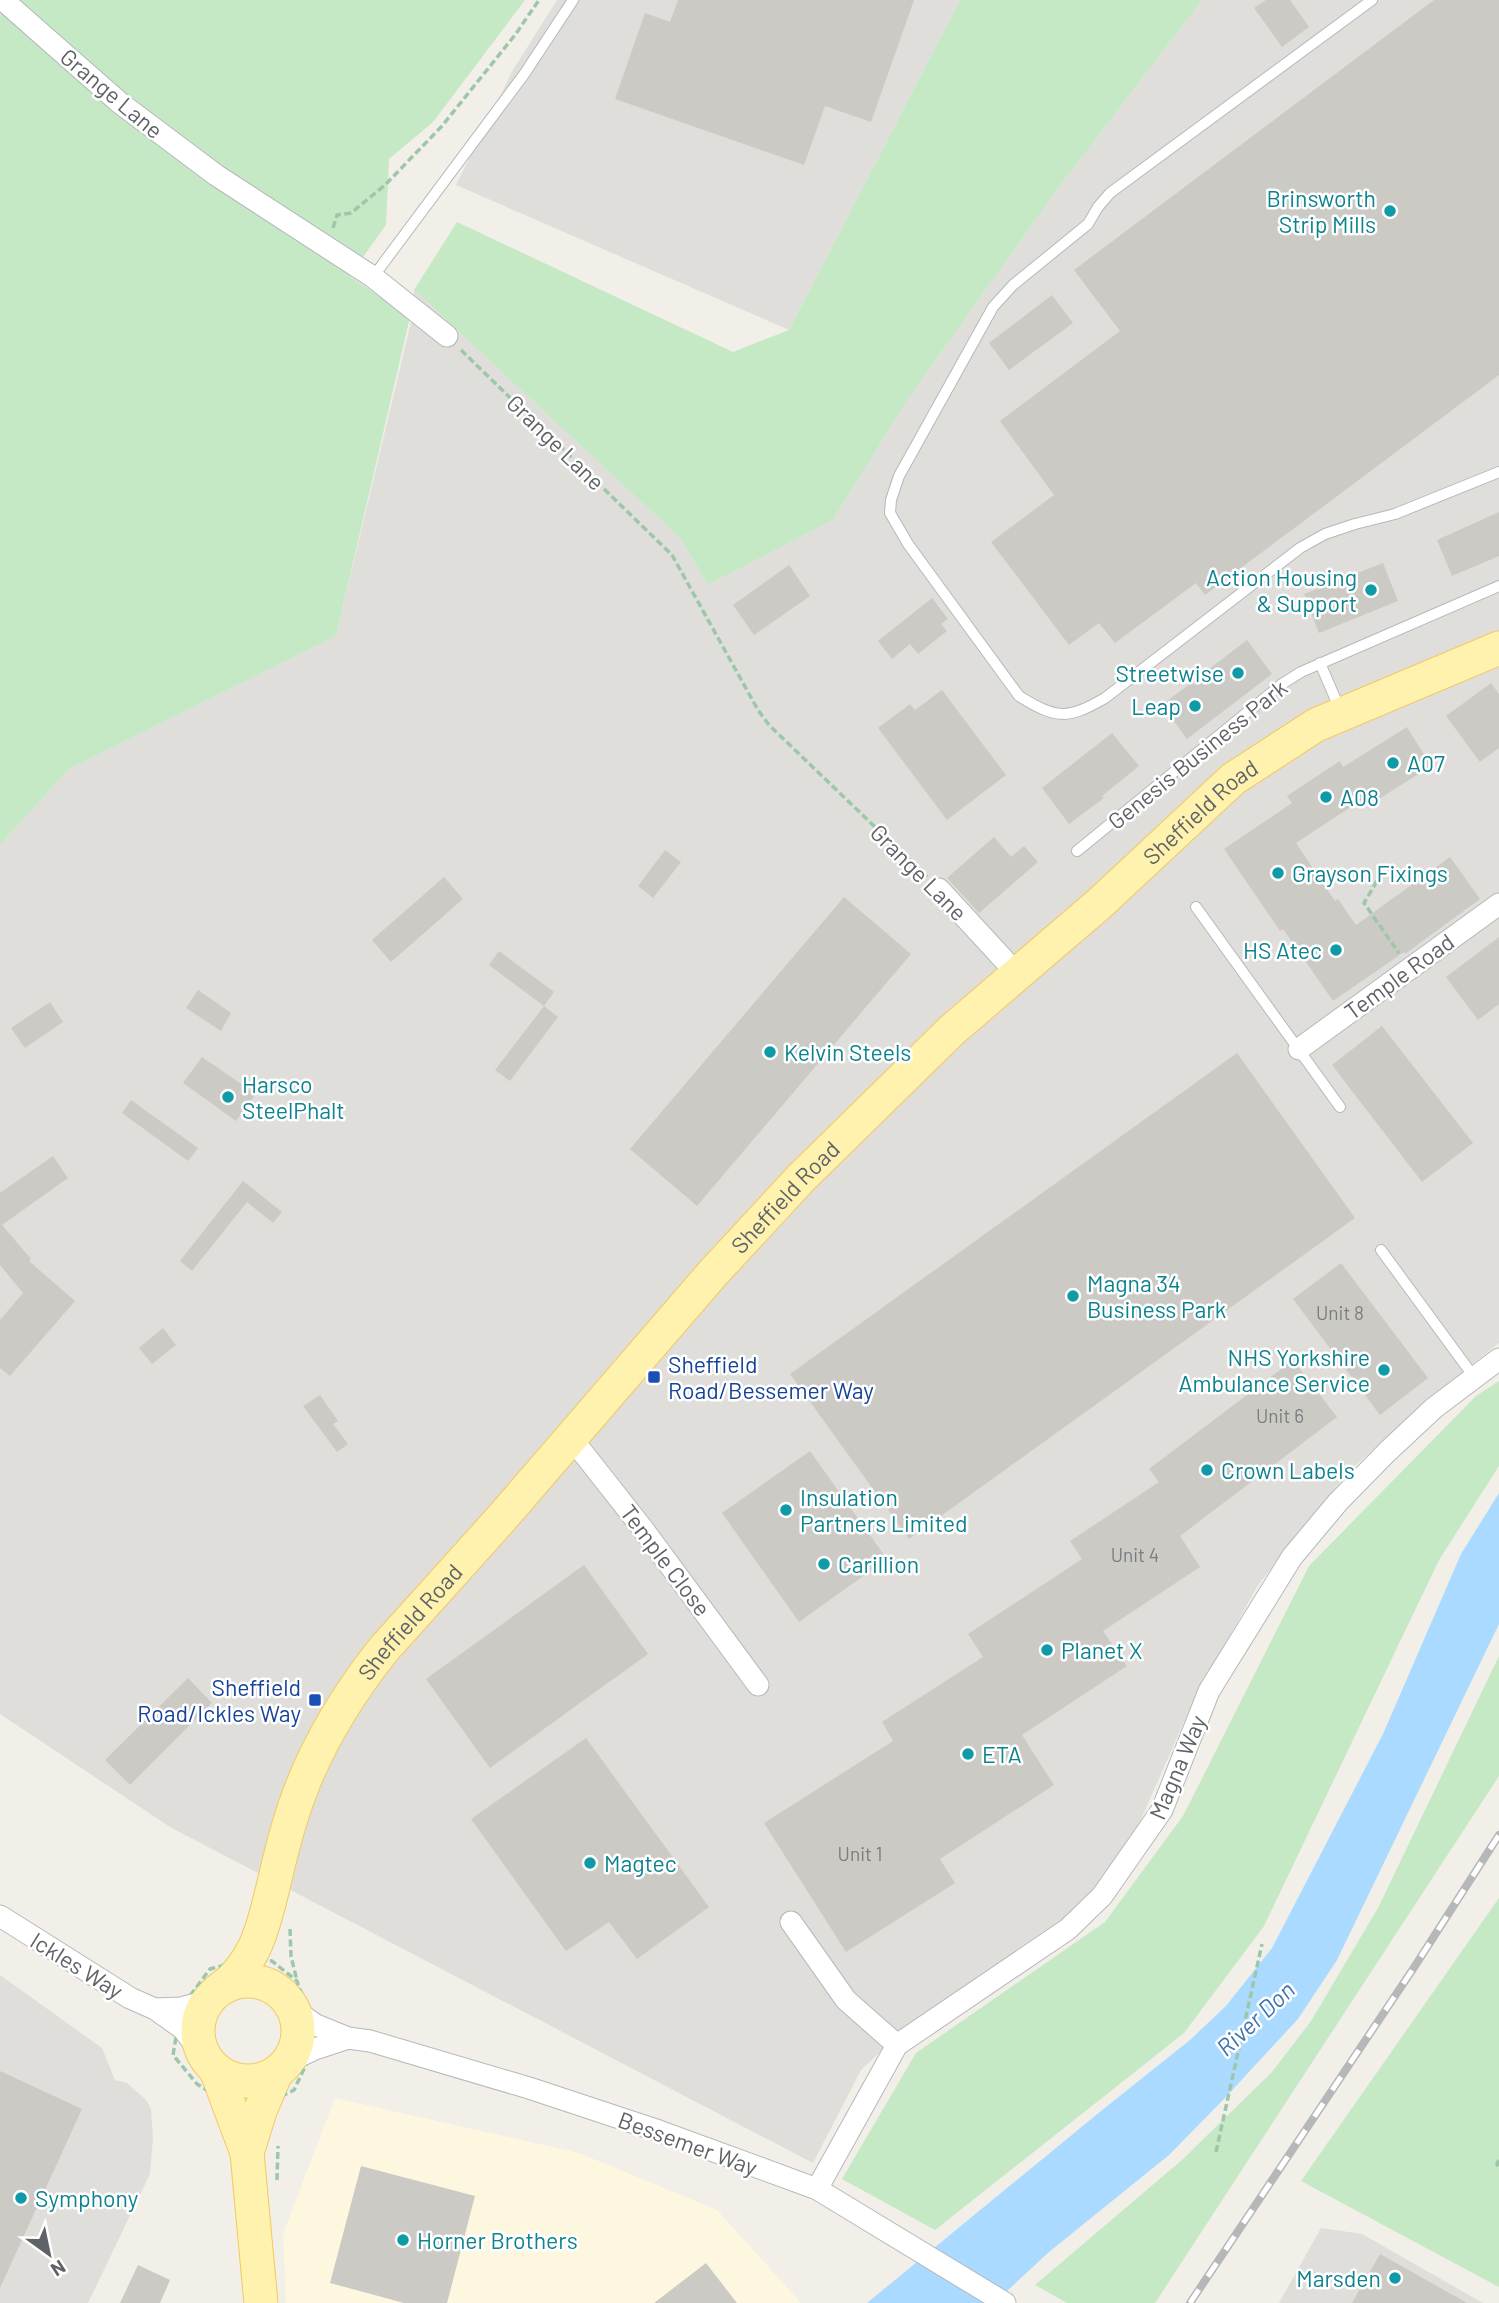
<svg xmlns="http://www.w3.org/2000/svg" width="1499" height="2303" font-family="Barlow,sans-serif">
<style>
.commercial{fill:#fef7e0}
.industrial{fill:#e0deda}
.green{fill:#c5e8c5}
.water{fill:#aadaff}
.building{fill:#cccac5}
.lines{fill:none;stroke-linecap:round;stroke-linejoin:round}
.service-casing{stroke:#b5b8bc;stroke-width:12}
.minor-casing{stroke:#b5b8bc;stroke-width:23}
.primary-casing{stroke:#f2c960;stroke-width:35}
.path{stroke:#9cc7a9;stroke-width:3.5;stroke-dasharray:7 3.5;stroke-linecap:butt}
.service{stroke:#fff;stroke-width:10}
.minor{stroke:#fff;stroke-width:21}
.primary{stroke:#fff2af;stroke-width:33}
.rail-casing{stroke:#b6b7b8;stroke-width:8}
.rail{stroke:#fff;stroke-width:5;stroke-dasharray:16;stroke-linecap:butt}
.culture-dot{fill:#0f9aa8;stroke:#fff;stroke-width:2.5}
.transit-dot{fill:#1a4fb4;stroke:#fff;stroke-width:2.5}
.labels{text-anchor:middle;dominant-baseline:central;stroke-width:5;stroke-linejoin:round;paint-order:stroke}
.number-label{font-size:19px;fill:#7a7d7f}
.street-label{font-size:23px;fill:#5f6368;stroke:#fff}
.culture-label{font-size:23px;fill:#0d838f;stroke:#fff;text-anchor:start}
.transit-label{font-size:23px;fill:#164399;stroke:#fff;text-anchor:start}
.water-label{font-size:24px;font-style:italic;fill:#4174aa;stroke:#fff}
</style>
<rect width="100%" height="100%" fill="#f1efe8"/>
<path class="commercial" d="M 335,2098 L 579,2153 L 717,2210 L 801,2303 L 286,2303 L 283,2234 Z"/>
<path class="industrial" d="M 557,0 L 960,0 L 789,330 L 456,185 L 513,70 Z
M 1202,0 L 1499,0 L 1499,1343 L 1426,1401 L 1347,1473 L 1258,1585 L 1189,1710 L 1129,1847 L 1071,1917 L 899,2034 L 861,2070 L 813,2163 L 170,1827 L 0,1714 L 0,845 L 69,769 L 336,636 L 412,318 L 414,290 L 680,538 L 708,585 L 833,520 L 908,399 L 1056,191 Z
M 0,1975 L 102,2048 L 115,2080 L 127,2083 L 146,2100 L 151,2109 L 153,2138 L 150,2174 L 88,2303 L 0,2303 Z
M 1321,2228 L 1362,2234 L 1483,2303 L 1279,2303 Z"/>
<path class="green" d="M 0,0 L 525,0 L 433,122 L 389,159 L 386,225 L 349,276 L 410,317 L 336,636 L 69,769 L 0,845 Z
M 960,0 L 1202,0 L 1056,191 L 908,399 L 833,520 L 708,585 L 680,538 L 414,290 L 457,222 L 733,352 L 789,330 Z
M 1499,1381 L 1499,1466 L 1439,1560 L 1264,1926 L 1184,2033 L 935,2230 L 842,2179 L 916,2053 L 1105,1922 L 1183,1816 L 1309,1566 L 1476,1396 Z
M 1499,1656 L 1499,1776 L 1155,2303 L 1067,2303 L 1035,2285 L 1182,2160 L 1272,2072 L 1311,2021 L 1378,1908 Z
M 1499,1898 L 1499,2287 L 1301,2181 Z"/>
<path class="water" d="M 1499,1493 L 1499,1624 L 1337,1960 L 1298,2019 L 1224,2099 L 1169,2155 L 1049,2252 L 994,2303 L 867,2303 L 1101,2111 L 1190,2040 L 1226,2006 L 1272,1948 L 1383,1734 L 1461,1554 Z"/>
<path class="building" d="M 678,0 L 914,0 L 871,122 L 825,106 L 804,165 L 615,99 L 645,13 L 670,22 Z
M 1266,0 L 1290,0 L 1309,27 L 1282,47 L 1254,8 Z
M 1434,0 L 1499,0 L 1499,375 L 1205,595 L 1196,583 L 1115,643 L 1099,623 L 1069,645 L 991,542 L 1054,495 L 1000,421 L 1120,331 L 1074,270 Z
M 1052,295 L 1073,323 L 1009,370 L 989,343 Z
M 1499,512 L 1499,556 L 1452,576 L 1437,540 Z
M 1383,563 L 1398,601 L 1319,633 L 1304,594 Z
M 789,565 L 810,596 L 754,635 L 733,605 Z
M 932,598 L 948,619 L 941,624 L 947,631 L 918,654 L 910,644 L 892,659 L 878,641 Z
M 1247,640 L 1272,674 L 1187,739 L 1162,705 Z
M 1491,683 L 1499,694 L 1499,748 L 1480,762 L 1446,716 Z
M 942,690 L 1006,775 L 947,820 L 878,728 L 910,704 L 915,710 Z
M 1407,727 L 1431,766 L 1379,799 L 1375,791 L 1296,843 L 1335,901 L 1338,899 L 1356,925 L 1450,857 L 1480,899 L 1405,954 L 1404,952 L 1333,1001 L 1283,929 L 1280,931 L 1224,849 L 1292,803 L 1287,796 L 1340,761 L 1343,767 Z
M 1112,733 L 1139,766 L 1102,796 L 1104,798 L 1069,824 L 1042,788 Z
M 994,837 L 1011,857 L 1024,846 L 1038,862 L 979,913 L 947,878 Z
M 665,850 L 681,862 L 653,898 L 638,886 Z
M 444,877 L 463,899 L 391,962 L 372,940 Z
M 844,897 L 911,954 L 697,1206 L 630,1149 Z
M 1499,937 L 1499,1004 L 1478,1020 L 1446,977 Z
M 499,951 L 554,992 L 544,1006 L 489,965 Z
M 198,990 L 231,1013 L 221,1031 L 186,1008 Z
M 50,1002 L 63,1022 L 25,1048 L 11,1028 Z
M 544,1006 L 558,1017 L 510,1081 L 495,1070 Z
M 1382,1026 L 1473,1143 L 1422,1182 L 1332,1065 Z
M 1237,1053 L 1355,1218 L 909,1539 L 790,1374 Z
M 202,1057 L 256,1094 L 236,1121 L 183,1083 Z
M 131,1100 L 198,1148 L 188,1161 L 122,1113 Z
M 53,1156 L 68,1178 L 2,1225 L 31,1259 L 29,1261 L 75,1301 L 10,1376 L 0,1368 L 0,1320 L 23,1293 L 0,1265 L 0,1193 Z
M 243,1181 L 282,1212 L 273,1223 L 247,1202 L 192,1271 L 180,1261 Z
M 1341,1263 L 1428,1378 L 1380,1415 L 1293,1299 Z
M 163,1328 L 176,1345 L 152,1364 L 139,1348 Z
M 1293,1360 L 1337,1417 L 1180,1536 L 1200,1567 L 1103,1631 L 1127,1666 L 1022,1735 L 1054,1785 L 940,1859 L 955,1883 L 846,1952 L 764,1823 L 893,1741 L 882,1722 L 983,1657 L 968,1634 L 1082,1559 L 1070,1541 L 1159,1482 L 1149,1469 Z
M 320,1395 L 338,1421 L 333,1424 L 348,1444 L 337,1452 L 303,1406 Z
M 810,1451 L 887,1559 L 799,1622 L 722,1513 Z
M 584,1565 L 648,1654 L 490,1768 L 426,1679 Z
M 188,1678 L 212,1703 L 130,1785 L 105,1760 Z
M 586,1738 L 709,1907 L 637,1959 L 609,1922 L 566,1951 L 471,1819 Z
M 0,2071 L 82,2109 L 0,2288 Z
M 361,2166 L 475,2196 L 447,2303 L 404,2303 L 330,2283 Z
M 1380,2254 L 1467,2303 L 1352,2303 Z
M 706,2263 L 737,2303 L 654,2303 Z
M 138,2265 L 170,2280 L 160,2303 L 120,2303 Z"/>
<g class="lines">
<g class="service-casing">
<path id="service" d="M 1372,0 L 1110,193 L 1098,207 L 1088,224 L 1013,285 L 993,307 L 899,476 L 891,500 L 890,513 L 908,544 L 1019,696 C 1056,719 1067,720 1105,698 L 1300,548 L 1325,534 L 1355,524 L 1395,514 L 1499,472
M 373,277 L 525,73 L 573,0
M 1320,663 L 1341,712
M 1077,851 L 1282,684 L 1301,672 L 1499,586
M 1196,907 L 1340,1107
M 1381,1250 L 1474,1377"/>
</g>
<g class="minor-casing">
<path id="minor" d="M 3,0 L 120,103 L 216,175 L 373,277 L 447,336
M 939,889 L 1018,975
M 1299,1049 L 1499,904
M 569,1439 L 580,1449 L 643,1529 L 758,1685
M 0,1916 L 130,1998 L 155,2009
M 791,1922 L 846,2000 L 897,2045
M 348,2038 L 370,2041 L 529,2088 L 659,2131 L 817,2189 L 1005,2303
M 205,2058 L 183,2029 L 155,2009 L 181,2008 L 208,2001
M 287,2062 L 315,2049 L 348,2038 L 316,2025 L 293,2009
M 817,2189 L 897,2045 L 1068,1929 L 1102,1896 L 1162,1810 L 1209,1691 L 1292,1557 L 1338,1502 L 1387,1452 L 1434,1408 L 1499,1359"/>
</g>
<g class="primary-casing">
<g id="primary">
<circle cx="248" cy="2031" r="50"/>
<path id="s1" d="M 219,1990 C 258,1962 264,1923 275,1879 C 282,1848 290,1817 302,1787 C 321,1738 350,1692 383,1650 L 500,1520 L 713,1273 L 801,1178 L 952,1030 L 1099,904 L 1233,779 L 1316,725 L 1499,648"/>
<path d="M 216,2070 L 247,2153 L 261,2303"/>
<path d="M 247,2153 L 260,2111 L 276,2073"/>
</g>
</g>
<path class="path" d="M 333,228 L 337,215 L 351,213 L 385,185 L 442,126 L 515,35 L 539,0
M 461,350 L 672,555 L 758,710 L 769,725 L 927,877
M 1377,881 L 1364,903 L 1399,953
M 290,1929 L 291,1956 L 297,1981
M 249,1959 L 272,1961 L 297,1981 L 305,2004 L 311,2021 L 313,2050 L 294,2090 L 262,2106 L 230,2104 L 197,2084 L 173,2055 L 181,2008 L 210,1969 Z
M 1216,2152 L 1262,1944
M 1499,2160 L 1497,2164 L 1499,2169
M 277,2180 L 278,2146"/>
<use href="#service" class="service"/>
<use href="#minor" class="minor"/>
<use href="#primary" class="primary"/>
<g class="rail-casing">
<path id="rail" d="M 1190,2303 L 1415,1966 L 1499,1835"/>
</g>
<use href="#rail" class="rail"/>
</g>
<g class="culture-dot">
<circle cx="1390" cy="211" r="7"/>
<circle cx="1371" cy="590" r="7"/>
<circle cx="1238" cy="673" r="7"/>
<circle cx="1195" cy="706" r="7"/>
<circle cx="1393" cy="763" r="7"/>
<circle cx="1326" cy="797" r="7"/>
<circle cx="1278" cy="873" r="7"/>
<circle cx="1336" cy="950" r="7"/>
<circle cx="770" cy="1052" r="7"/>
<circle cx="228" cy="1097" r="7"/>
<circle cx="1073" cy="1296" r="7"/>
<circle cx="1384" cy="1370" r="7"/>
<circle cx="1207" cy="1470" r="7"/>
<circle cx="786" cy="1510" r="7"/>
<circle cx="824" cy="1564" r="7"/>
<circle cx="1047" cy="1650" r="7"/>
<circle cx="968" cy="1754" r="7"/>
<circle cx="590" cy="1863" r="7"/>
<circle cx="21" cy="2198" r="7"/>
<circle cx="403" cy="2240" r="7"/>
<circle cx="1395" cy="2278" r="7"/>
</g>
<g class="transit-dot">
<rect x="647" y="1370" width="14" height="14" rx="3.5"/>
<rect x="308" y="1693" width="14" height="14" rx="3.5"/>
</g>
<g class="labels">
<g class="number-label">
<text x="1340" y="1312">Unit 8</text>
<text x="1280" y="1415">Unit 6</text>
<text x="1135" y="1554">Unit 4</text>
<text x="860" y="1853">Unit 1</text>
</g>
<g class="street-label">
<text transform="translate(112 93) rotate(40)">Grange Lane</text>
<text transform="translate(556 442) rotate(44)">Grange Lane</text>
<text transform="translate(1197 754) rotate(-39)">Genesis Business Park</text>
<text stroke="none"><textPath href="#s1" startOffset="1556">Sheffield Road</textPath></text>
<text transform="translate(919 872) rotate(45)">Grange Lane</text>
<text transform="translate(1399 976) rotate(-36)">Temple Road</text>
<text stroke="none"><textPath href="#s1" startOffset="989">Sheffield Road</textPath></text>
<text transform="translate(666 1560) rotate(53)">Temple Close</text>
<text stroke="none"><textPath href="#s1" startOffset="422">Sheffield Road</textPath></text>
<text transform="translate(1177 1767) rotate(-67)">Magna Way</text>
<text transform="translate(77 1965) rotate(32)">Ickles Way</text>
<text transform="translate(688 2143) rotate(20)">Bessemer Way</text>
</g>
<g class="culture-label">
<text x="1376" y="198" text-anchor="end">Brinsworth<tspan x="1376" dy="26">Strip Mills</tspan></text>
<text x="1357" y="577" text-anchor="end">Action Housing<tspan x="1357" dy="26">&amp; Support</tspan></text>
<text x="1224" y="673" text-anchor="end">Streetwise</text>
<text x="1181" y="706" text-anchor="end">Leap</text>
<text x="1407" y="763">A07</text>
<text x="1340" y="797">A08</text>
<text x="1292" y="873">Grayson Fixings</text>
<text x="1322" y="950" text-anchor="end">HS Atec</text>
<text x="784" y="1052">Kelvin Steels</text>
<text x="242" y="1084">Harsco<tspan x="242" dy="26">SteelPhalt</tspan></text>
<text x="1087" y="1283">Magna 34<tspan x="1087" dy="26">Business Park</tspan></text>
<text x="1370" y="1357" text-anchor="end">NHS Yorkshire<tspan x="1370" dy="26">Ambulance Service</tspan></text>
<text x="1221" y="1470">Crown Labels</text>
<text x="800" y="1497">Insulation<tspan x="800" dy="26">Partners Limited</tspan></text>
<text x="838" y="1564">Carillion</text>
<text x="1061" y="1650">Planet X</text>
<text x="982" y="1754">ETA</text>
<text x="604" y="1863">Magtec</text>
<text x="35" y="2198">Symphony</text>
<text x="417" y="2240">Horner Brothers</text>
<text x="1381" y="2278" text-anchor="end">Marsden</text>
</g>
<g class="transit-label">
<text x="668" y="1364">Sheffield<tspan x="668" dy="26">Road/Bessemer Way</tspan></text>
<text x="301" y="1687" text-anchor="end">Sheffield<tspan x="301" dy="26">Road/Ickles Way</tspan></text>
</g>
<g class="water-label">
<text transform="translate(1255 2018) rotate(-43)">River Don</text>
</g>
</g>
<g transform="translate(49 2254) rotate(147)" stroke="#ffffff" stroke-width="5" paint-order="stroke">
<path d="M0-5L12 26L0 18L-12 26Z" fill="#5f6368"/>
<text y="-10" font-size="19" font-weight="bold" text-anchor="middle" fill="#5f6368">N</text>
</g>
</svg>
